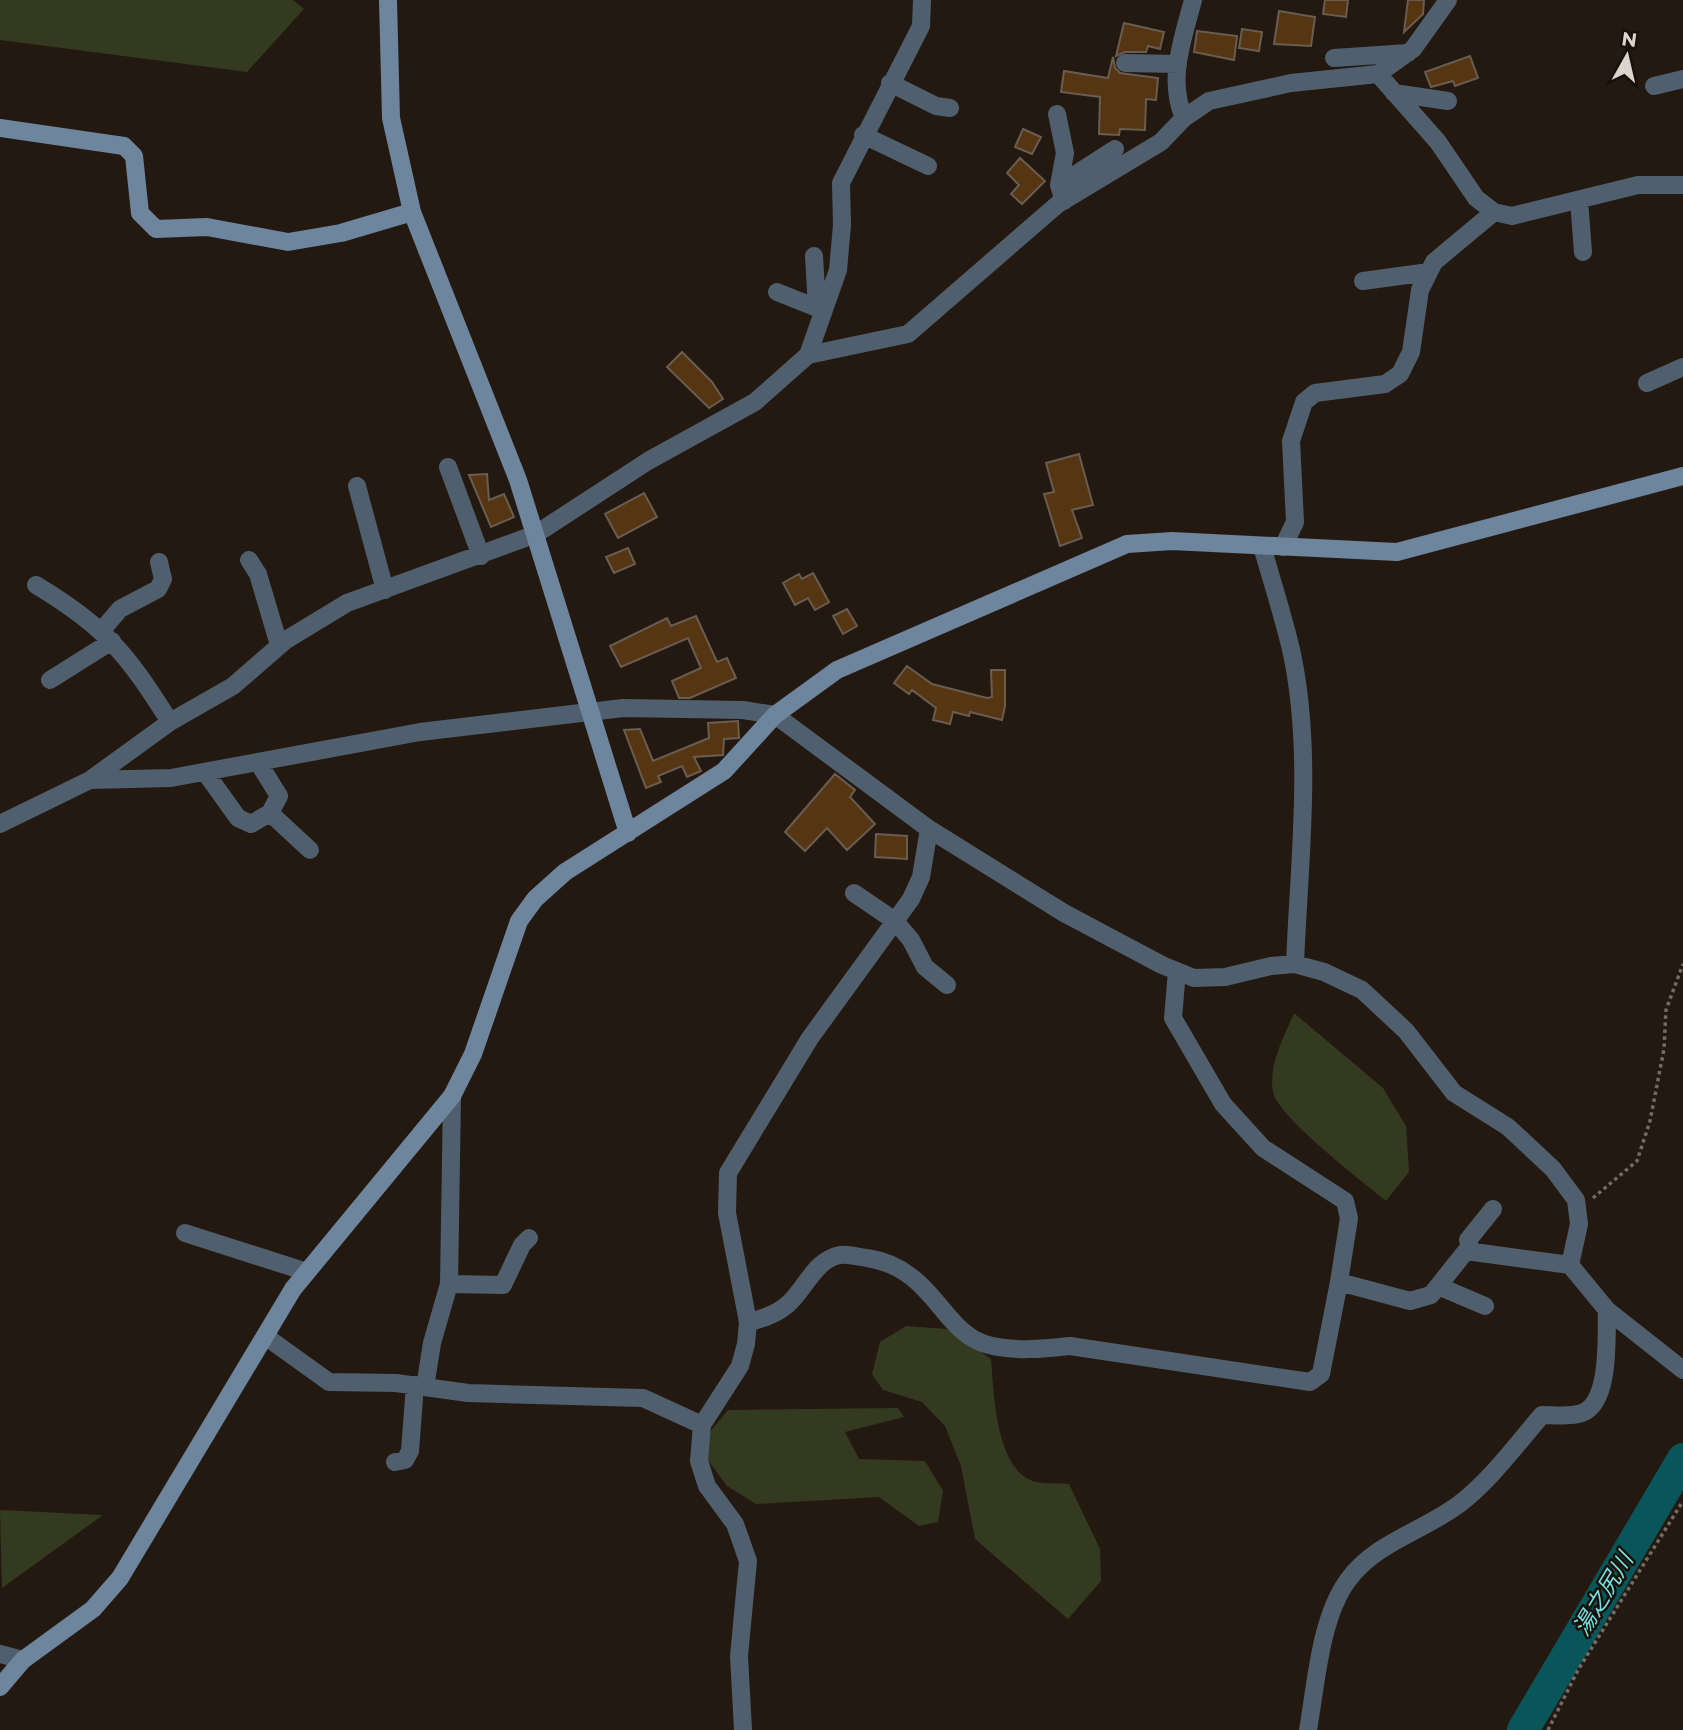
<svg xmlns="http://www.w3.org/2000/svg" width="1683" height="1730" font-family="Montserrat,'Noto Sans JP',sans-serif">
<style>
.green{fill:#343a20}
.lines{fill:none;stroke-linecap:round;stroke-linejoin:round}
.river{stroke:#08555a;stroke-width:32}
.building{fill:#563512;stroke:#695d52;stroke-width:2}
.path{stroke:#746c64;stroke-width:3.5;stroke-dasharray:3.5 3.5;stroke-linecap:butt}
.street{stroke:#505f6e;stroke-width:18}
.secondary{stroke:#6e859e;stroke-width:18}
.labels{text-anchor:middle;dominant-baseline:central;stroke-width:5;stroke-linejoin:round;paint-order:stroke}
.water-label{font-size:23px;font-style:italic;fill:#75dde4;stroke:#191007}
</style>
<rect width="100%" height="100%" fill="#231910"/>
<path class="green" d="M 0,0 L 293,0 L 304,9 L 247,72 L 0,40 Z
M 1294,1013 L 1383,1088 L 1406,1126 L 1409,1172 L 1386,1201 C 1363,1182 1278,1117 1273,1092 C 1268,1065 1284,1037 1294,1013 Z
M 906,1326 L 947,1329 L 991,1359 C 994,1392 995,1472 1036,1482 C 1046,1484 1058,1483 1069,1484 L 1100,1549 L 1101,1581 L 1068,1619 L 975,1539 L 961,1466 L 945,1426 L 922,1402 L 883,1390 L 872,1374 L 880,1342 Z
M 898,1408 L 904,1417 L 845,1432 L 859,1459 L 925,1461 L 943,1491 L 938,1522 L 919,1526 L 879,1497 L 756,1504 L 727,1486 L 707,1459 L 708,1434 L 728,1410 Z
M 0,1510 L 103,1515 L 2,1588 Z"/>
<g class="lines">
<path class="river" d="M 1523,1730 L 1683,1459"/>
</g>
<path class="building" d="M 1325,0 L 1348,0 L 1346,17 L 1323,14 Z
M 1408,0 L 1424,0 L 1423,14 L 1404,32 Z
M 1279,11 L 1315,17 L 1311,46 L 1274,44 Z
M 1124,23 L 1164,32 L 1160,49 L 1148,46 L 1146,52 L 1125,52 L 1116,56 Z
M 1242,29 L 1262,32 L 1259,51 L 1239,48 Z
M 1197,31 L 1237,36 L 1234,60 L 1194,52 Z
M 1470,56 L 1478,78 L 1455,86 L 1453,81 L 1431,87 L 1425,72 Z
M 1113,57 L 1115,68 L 1120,73 L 1158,78 L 1156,100 L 1146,99 L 1145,130 L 1120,129 L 1119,135 L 1099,134 L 1100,97 L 1061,92 L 1064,71 L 1108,78 Z
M 1023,129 L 1041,137 L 1032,154 L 1015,147 Z
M 1020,158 L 1045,181 L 1022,204 L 1011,194 L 1019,185 L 1007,173 Z
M 682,352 L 712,382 L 723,399 L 709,408 L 667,367 Z
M 1079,454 L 1093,505 L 1072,510 L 1082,538 L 1060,546 L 1044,494 L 1054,492 L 1046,463 Z
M 487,474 L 489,500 L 504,494 L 514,517 L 491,527 L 469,475 Z
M 644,493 L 657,517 L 618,538 L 605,514 Z
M 628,548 L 635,564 L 614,573 L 606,557 Z
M 813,573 L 829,602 L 815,610 L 808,598 L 795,605 L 783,583 L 799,574 L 802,579 Z
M 847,609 L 857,626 L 843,634 L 833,616 Z
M 696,616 L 717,662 L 727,658 L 736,678 L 690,698 L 679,698 L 672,681 L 701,668 L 688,638 L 621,667 L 610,646 L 667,618 L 671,626 Z
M 907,666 L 932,684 L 987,698 L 992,697 L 991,670 L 1005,670 L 1005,706 L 1002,720 L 970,712 L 969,716 L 953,712 L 950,724 L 933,720 L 936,708 L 912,690 L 909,694 L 894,683 Z
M 738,721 L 739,738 L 724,739 L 723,755 L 694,757 L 701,771 L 687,777 L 682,766 L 658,776 L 661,782 L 646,788 L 624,730 L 640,729 L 653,761 L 709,738 L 708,723 Z
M 835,774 L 855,790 L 850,797 L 875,824 L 847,850 L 827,828 L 805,851 L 785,832 Z
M 876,834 L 907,836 L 907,859 L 875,857 Z"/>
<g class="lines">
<path class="path" d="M 1593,1198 L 1637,1161 L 1650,1121 L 1664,1049 L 1666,1010 L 1683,964
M 1548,1730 L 1578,1670 L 1683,1501"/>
<path class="street" d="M 1334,58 L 1408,53
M 1125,63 L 1178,64
M 1378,74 L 1438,142 L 1476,198 L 1494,212 L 1512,216 L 1638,185 L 1683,185
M 890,83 L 936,106 L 950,108
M 1654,86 L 1683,79
M 1394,93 L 1448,101
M 1057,114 L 1065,153 L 1059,185 L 1064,201
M 1184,118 C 1167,79 1183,39 1193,0
M 863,135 L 928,166
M 1059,185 L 1115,149
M 1579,200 L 1583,252
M 814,256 L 817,308 L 823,312
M 1363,281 L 1429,272
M 777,292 L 817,308
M 808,355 L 838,270 L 842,225 L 841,183 L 921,26 L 922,0
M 1647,383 L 1683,367
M 448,467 L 481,556
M 357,486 L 385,590
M 1262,546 C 1272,582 1284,618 1292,654 C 1313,754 1299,862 1295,964
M 1283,547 L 1295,522 L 1291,441 L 1304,402 L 1315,393 L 1385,384 L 1400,374 L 1411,352 L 1420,290 L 1434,262 L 1494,212
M 249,560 L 258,574 L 279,645
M 36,585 C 106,627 127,654 170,722
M 102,630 L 120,609 L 158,589 L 163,579 L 159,562
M 50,680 L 112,641
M 205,772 L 238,818 L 251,824 L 270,813 L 279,796 L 258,762
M 90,780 L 171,778 L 420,732 L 623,708 L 743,710 L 775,715 L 929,829 L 1064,913 L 1162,965 L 1194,978 L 1225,977 L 1271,966 L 1295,964 L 1324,972 L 1362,990 L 1406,1031 L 1454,1093 L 1508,1127 L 1553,1169 L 1576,1200 L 1579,1224 L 1570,1265
M 270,813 L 310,850
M 0,824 L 90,780 L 170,722 L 233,686 L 286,640 L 347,603 L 536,534 L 648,461 L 755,402 L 808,355 L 908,334 L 1058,204 L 1161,142 L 1184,118 L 1209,101 L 1291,83 L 1378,74 L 1413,49 L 1448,0
M 854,893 L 895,921 L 911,940 L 925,967 L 947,985
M 1177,971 L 1173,1018 L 1223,1104 L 1263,1148 L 1345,1201 L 1349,1218 L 1339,1282
M 185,1233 L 307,1272
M 1471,1251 L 1468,1240 L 1493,1209
M 449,1284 L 503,1285 L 522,1245 L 529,1238
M 1438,1286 L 1485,1306
M 748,1322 C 763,1319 775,1315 787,1305 C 805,1290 814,1260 840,1255 C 848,1254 859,1257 867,1258 C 933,1268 941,1330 985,1344 C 1012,1352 1044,1349 1070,1346 L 1310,1382 L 1321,1374 L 1339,1282 L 1410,1301 L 1431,1295 L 1466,1251 L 1570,1265 L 1607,1310 L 1683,1370
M 265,1336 L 329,1382 L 396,1383 L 468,1393 L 643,1398 L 702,1425
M 425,1387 L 432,1343 L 449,1284 L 452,1096
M 395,1462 L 405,1460 L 410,1451 L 415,1385
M 0,1654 L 23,1660
M 743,1730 L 739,1656 L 748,1561 L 735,1524 L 707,1486 L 699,1461 L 702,1425 L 740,1366 L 746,1344 L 748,1322 L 727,1213 L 728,1173 L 810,1038 L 911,899 L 921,877 L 929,829
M 1308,1730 C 1316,1685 1320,1618 1348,1580 C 1375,1543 1421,1532 1458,1505 C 1490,1481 1516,1445 1542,1415 C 1554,1415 1571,1417 1582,1413 C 1611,1402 1606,1336 1607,1310"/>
<path class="secondary" d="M 388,0 L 391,118 L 412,212
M 0,128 L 124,146 L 134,156 L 140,213 L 156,229 L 207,227 L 288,242 L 341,233 L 412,212 L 518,480 L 628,833
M 0,1687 L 23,1660 L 93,1609 L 120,1578 L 293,1289 L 452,1096 L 473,1054 L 519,921 L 535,899 L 565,872 L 724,771 L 775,715 L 837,670 L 1127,544 L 1172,541 L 1397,552 L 1683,476"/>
</g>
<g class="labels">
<g class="water-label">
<text transform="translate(1603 1594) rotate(-59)">湯之尻川</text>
</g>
</g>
<g transform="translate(1627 56) rotate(8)" stroke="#191007" stroke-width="5" paint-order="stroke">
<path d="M0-5L12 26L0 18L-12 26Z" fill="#dcd5cf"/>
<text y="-10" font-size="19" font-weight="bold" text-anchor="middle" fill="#dcd5cf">N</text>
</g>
</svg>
